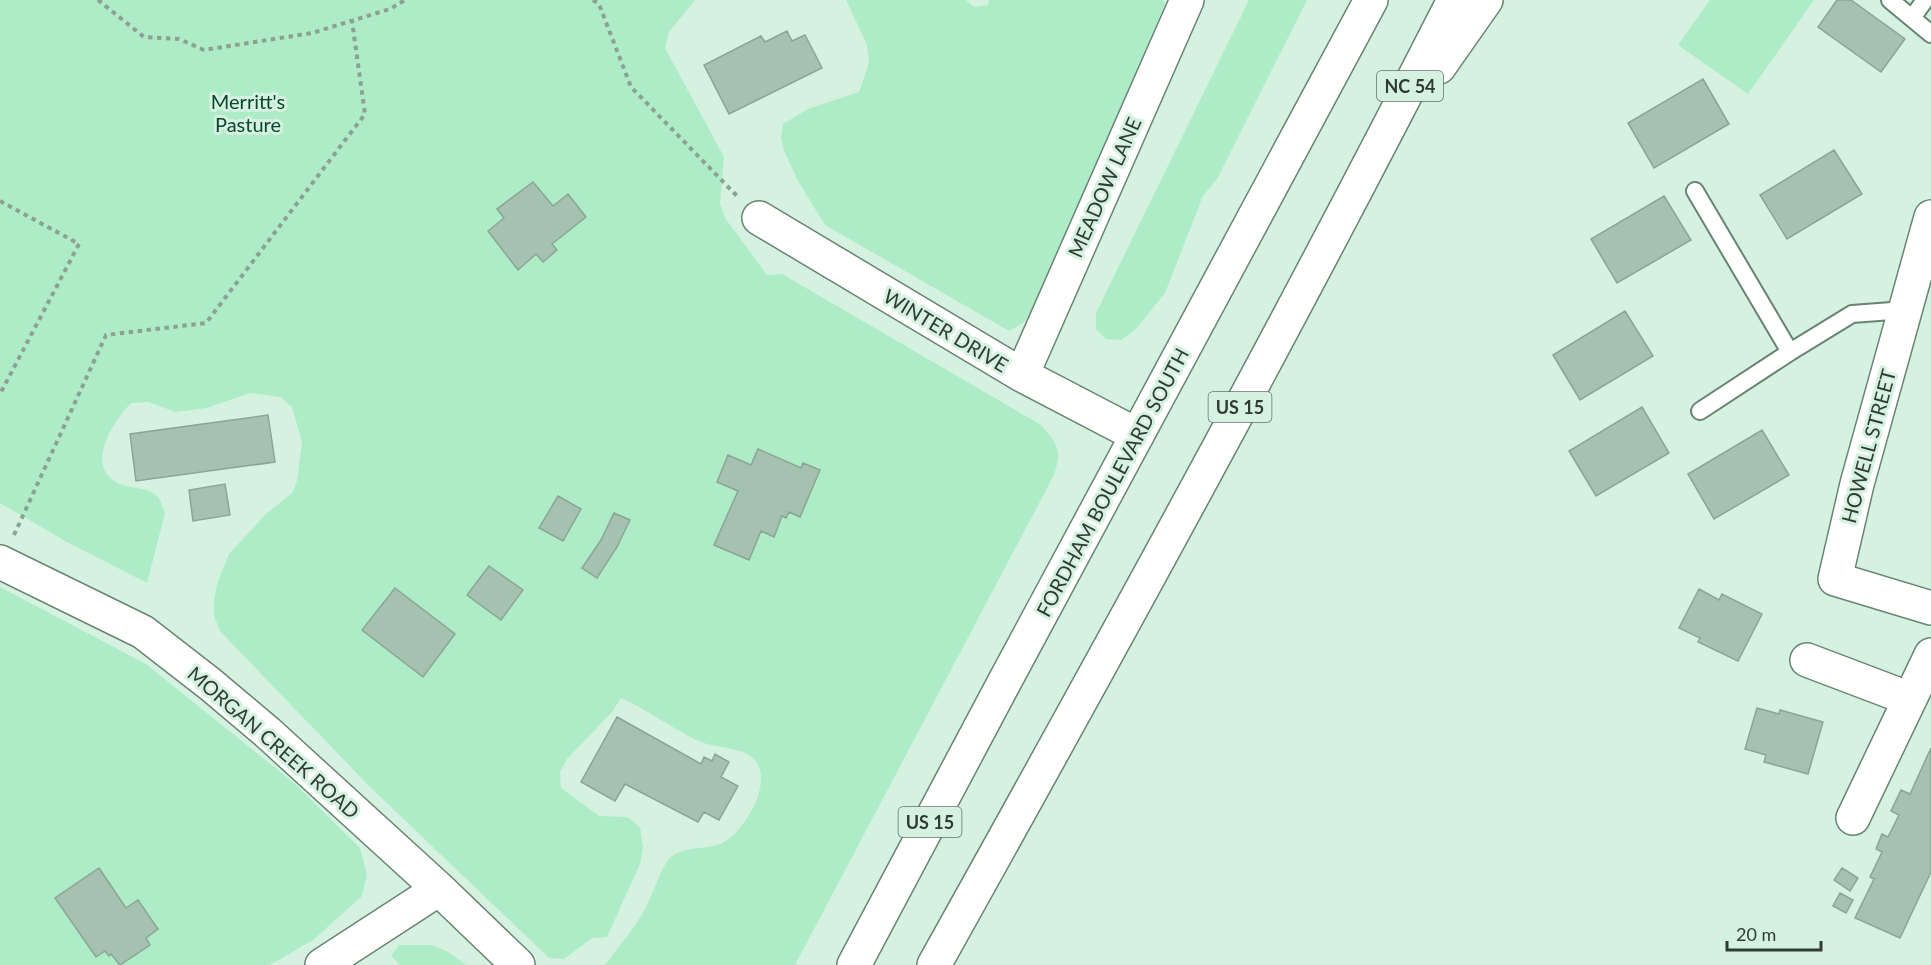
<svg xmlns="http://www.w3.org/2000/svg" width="1931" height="965" font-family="Lato,sans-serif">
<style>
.green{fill:#aeecc7}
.building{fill:#a5c1af;stroke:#8aa594;stroke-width:1.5}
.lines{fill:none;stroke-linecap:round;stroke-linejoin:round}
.lane-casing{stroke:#698473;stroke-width:20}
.street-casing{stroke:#698473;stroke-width:36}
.highway-casing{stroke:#698473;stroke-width:36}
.path{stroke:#8ca193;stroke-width:4;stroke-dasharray:4.5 4.5;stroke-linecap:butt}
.lane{stroke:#fff;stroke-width:16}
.street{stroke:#fff;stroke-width:33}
.highway{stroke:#fff;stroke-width:33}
.labels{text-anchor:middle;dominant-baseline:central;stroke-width:6;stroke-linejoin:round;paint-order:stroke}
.shield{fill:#d5f2e0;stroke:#627268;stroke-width:1.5}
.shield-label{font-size:18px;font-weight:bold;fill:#303b34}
.park-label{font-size:20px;fill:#0b472b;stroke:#d5f2e0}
.street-label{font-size:20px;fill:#303b34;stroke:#d5f2e0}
</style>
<rect width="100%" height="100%" fill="#d5f2e0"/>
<path class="green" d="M 0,0 L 695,0 L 669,32 L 665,48 L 724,157 L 720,204 L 725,218 L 767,275 L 782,274 L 1041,425 C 1058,444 1062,450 1054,475 L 795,965 L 605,965 C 618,947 634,929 645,909 C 652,897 662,864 671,857 C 687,844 710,852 727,840 C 748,826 778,774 749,755 C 739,748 710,747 696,740 C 671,727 647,710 621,698 L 612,712 L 567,759 L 560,772 L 561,788 L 599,816 L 627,817 L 640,827 L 643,847 L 640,864 L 607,937 L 592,938 L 564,959 L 549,958 L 368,785 L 220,631 L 214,616 L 214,601 L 217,584 L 229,554 L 266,514 L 292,493 L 297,481 L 302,442 L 292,407 L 280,397 L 250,393 L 207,408 L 176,412 L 148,402 L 131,403 C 110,425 81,473 126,486 C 137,489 149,488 157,496 C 161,500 163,508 165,513 L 147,583 L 67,542 L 0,503 Z
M 846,0 L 966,0 L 974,7 L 988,5 L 989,0 L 1163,0 L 1165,4 L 1033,311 L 1023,323 L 1009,331 L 825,225 L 798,181 L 784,151 L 781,138 L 783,124 L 808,109 L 859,92 L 869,63 L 867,45 Z
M 1249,0 L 1307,0 L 1217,179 L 1203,196 L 1165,293 L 1134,331 L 1121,340 L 1106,339 L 1096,329 L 1096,313 Z
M 1710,0 L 1814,0 L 1748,94 L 1678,45 Z
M 0,587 L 146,664 L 294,783 L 360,848 L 367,875 L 362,896 L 313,940 L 270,965 L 0,965 Z
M 399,945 L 432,945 L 448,952 L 466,965 L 400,965 L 391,956 Z"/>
<path class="building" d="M 1837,0 L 1851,0 L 1905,39 L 1881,72 L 1818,27 Z
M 787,31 L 792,41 L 805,35 L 822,68 L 729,114 L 704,65 L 761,36 L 765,42 Z
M 1703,79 L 1729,124 L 1654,168 L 1628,123 Z
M 1834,150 L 1862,194 L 1787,239 L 1760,195 Z
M 533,182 L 553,206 L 568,194 L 586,217 L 552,244 L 557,250 L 543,262 L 536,254 L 518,270 L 488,231 L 504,218 L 497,209 Z
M 1664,196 L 1691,240 L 1617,283 L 1591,239 Z
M 1625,311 L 1653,356 L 1580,400 L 1553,355 Z
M 1642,407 L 1669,453 L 1596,496 L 1569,451 Z
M 268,415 L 275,462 L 136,481 L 130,434 Z
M 1762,430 L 1789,475 L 1714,519 L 1688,474 Z
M 758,449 L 801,468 L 803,463 L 820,470 L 800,517 L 789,512 L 786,518 L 782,516 L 774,537 L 761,531 L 749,560 L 714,545 L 738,491 L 717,482 L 728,455 L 751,465 Z
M 225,484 L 230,515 L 193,521 L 189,490 Z
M 558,496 L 581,509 L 563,541 L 539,528 Z
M 614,513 L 630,520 L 617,547 L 597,578 L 582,568 L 601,540 Z
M 489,566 L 523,590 L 501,620 L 467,595 Z
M 395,588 L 455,634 L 423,677 L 362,630 Z
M 1699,589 L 1719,600 L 1722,594 L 1762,614 L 1738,661 L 1698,642 L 1700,638 L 1679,628 Z
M 1757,708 L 1779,714 L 1780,710 L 1823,722 L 1808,774 L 1764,762 L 1766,755 L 1745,749 Z
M 617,717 L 701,764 L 704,757 L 712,761 L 715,754 L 729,762 L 721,777 L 738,786 L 719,820 L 704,812 L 698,822 L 625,784 L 615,801 L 581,782 Z
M 1931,748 L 1931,872 L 1900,938 L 1855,918 L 1874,879 L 1870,877 L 1882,852 L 1876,849 L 1882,834 L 1888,837 L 1899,815 L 1891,811 L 1901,790 L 1910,794 Z
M 99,868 L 126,908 L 138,900 L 158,929 L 146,938 L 150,945 L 120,965 L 111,954 L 109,956 L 105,951 L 96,957 L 55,898 Z
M 1842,868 L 1858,878 L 1850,891 L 1834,880 Z
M 1840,893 L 1853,900 L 1846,913 L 1833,906 Z"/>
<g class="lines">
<g class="lane-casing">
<path id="lane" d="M 1890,0 L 1931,34
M 1912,18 L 1925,0
M 1695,191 L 1790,352 L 1852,314 L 1905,310
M 1700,411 L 1790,352"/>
</g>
<g class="street-casing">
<path id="street" d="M 1931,217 L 1857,484 L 1835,579 L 1931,608
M 759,218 L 1022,375 L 1137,435
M 1022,375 L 1187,0
M 0,562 L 143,632 L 210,684 L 267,732 L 439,889 L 518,965
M 1807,660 L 1910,699
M 1853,818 L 1931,655
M 322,965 L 439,889"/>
</g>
<g class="highway-casing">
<path id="highway" d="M 1439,67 L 1486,0
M 854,965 L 1006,679 L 1371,0
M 934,965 C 1112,646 1288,326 1454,0"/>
</g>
<path class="path" d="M 98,0 L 144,37 L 179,39 L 204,50 L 312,33 L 390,9 L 405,0
M 593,0 L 599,4 L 631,87 L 737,196
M 0,201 L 79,244 L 0,394
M 14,535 L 106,335 L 206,323 L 365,114 L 352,21"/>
<use href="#lane" class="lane"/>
<use href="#street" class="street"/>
<use href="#highway" class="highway"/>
</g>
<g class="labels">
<g class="shield">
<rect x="1377" y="71" width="66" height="30" rx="4.5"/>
<rect x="1208.5" y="392" width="63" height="30" rx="4.5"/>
<rect x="898.5" y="807" width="63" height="30" rx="4.5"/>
</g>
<g class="shield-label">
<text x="1410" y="86">NC 54</text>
<text x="1240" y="407">US 15</text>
<text x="930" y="822">US 15</text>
</g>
<g class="park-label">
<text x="248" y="101">Merritt's<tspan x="248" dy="23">Pasture</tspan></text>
</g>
<g class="street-label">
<text transform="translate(1104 187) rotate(-66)">MEADOW LANE</text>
<text transform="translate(946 330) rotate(31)">WINTER DRIVE</text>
<text transform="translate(1868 446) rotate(-75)">HOWELL STREET</text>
<text transform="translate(1112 482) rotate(-62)">FORDHAM BOULEVARD SOUTH</text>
<text transform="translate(274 742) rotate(41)">MORGAN CREEK ROAD</text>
</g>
</g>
<path d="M1727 941v9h94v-9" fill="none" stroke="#303b34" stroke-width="3"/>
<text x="1736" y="941" font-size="18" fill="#303b34" stroke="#d5f2e0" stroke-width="4.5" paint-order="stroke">20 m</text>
</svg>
